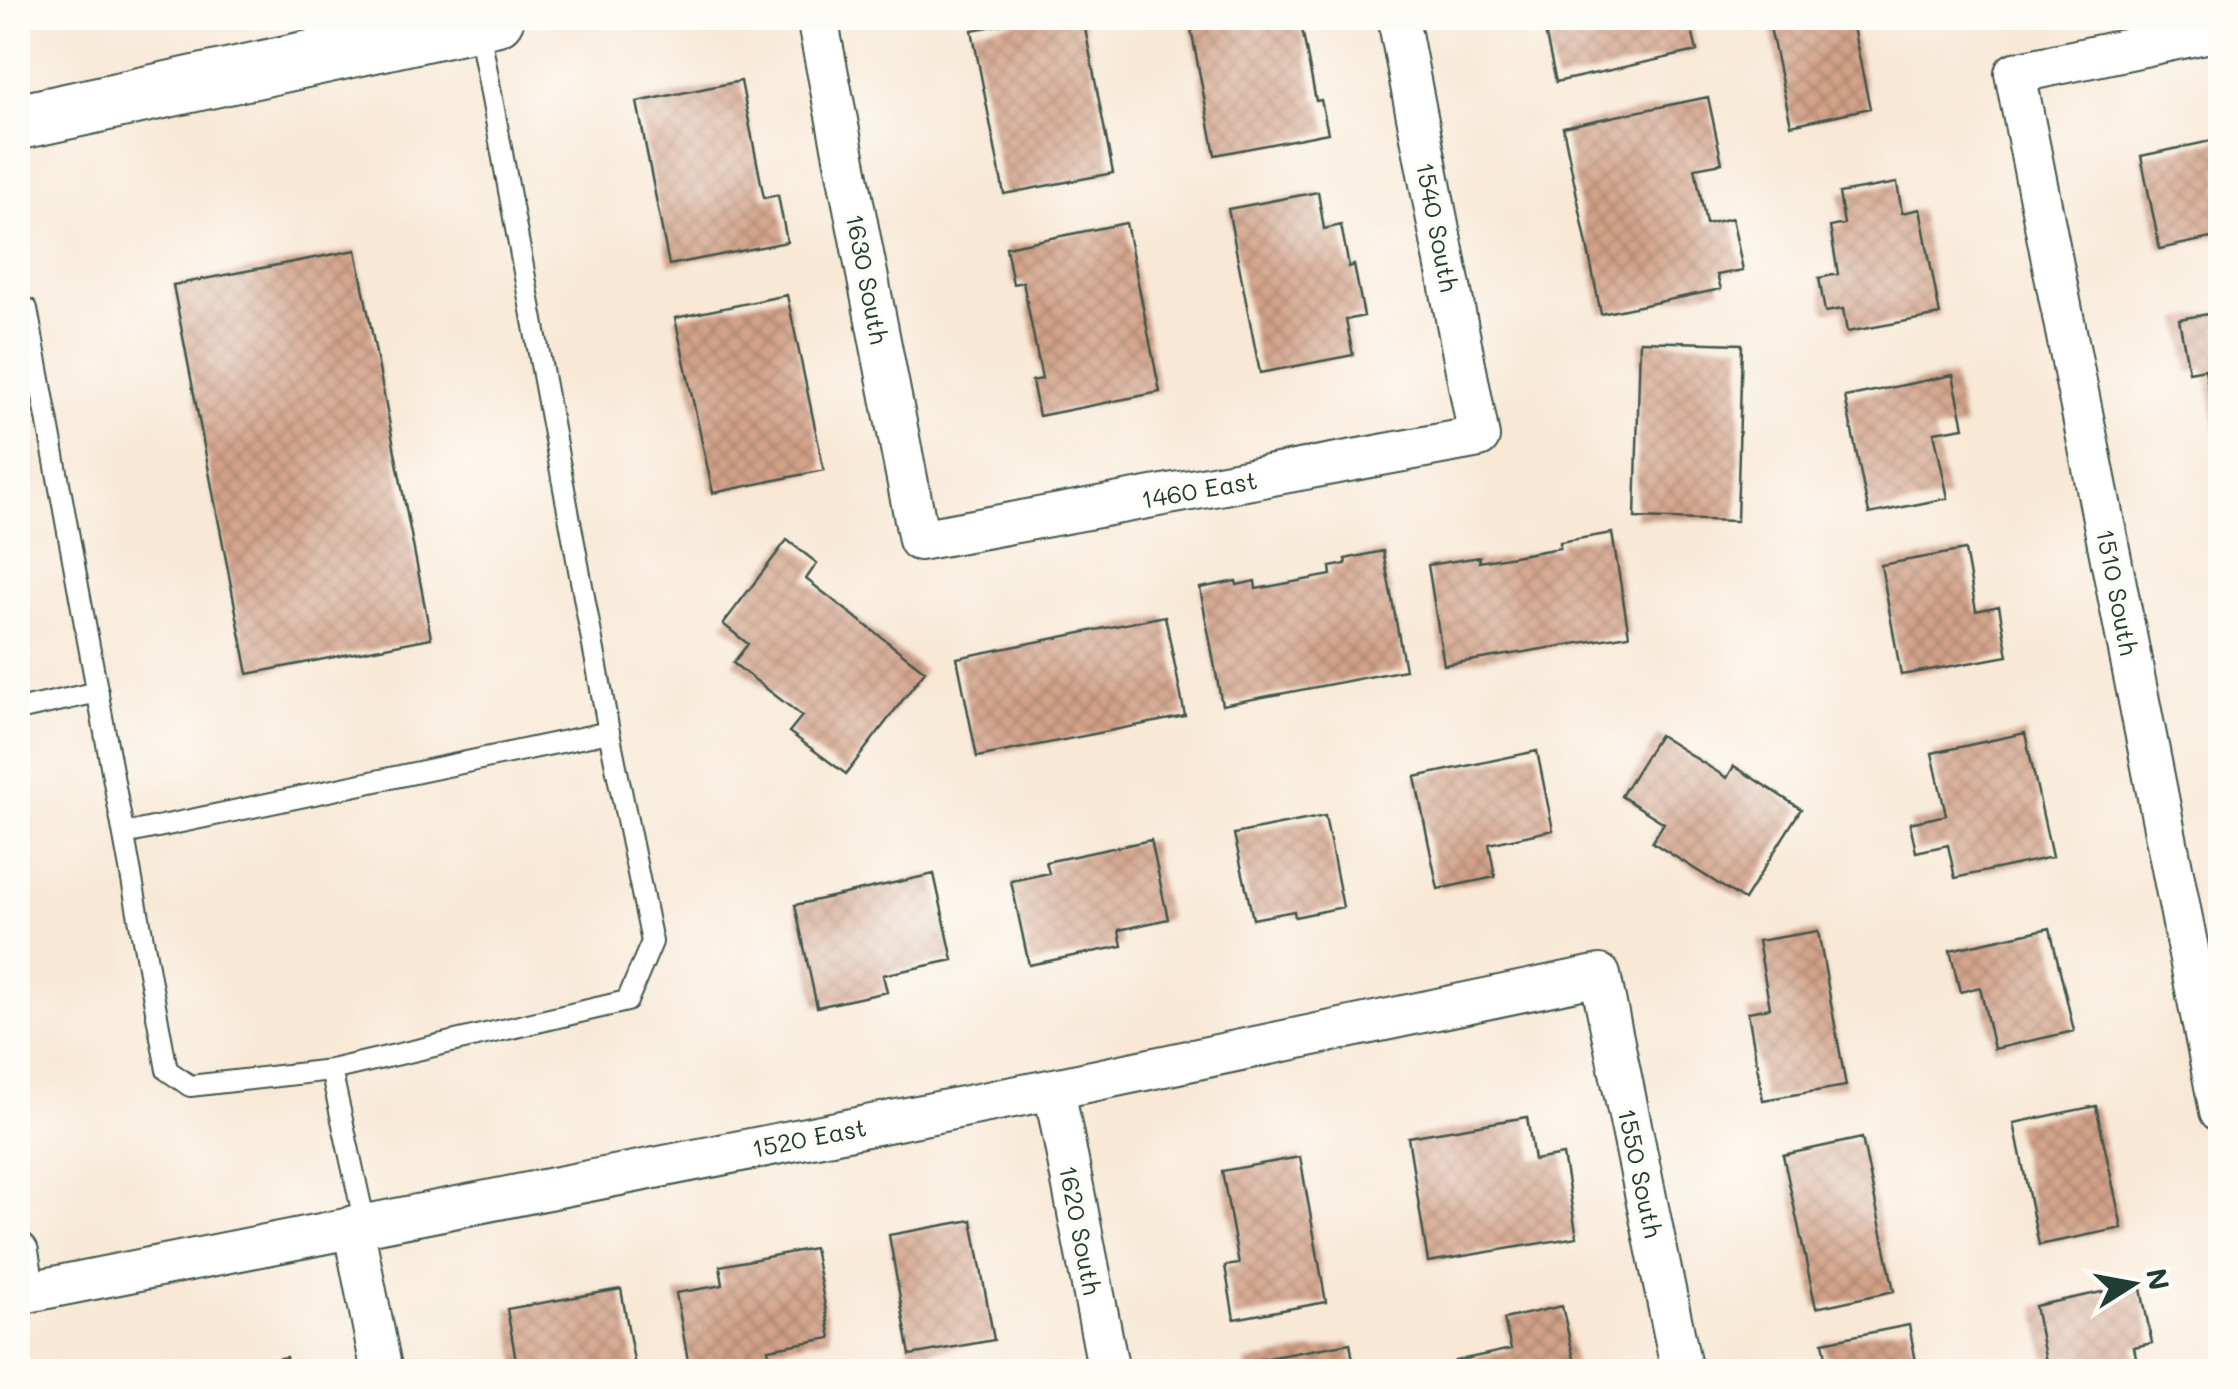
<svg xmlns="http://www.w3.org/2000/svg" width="2238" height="1389" font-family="Mali,sans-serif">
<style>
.building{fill:url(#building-cross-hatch)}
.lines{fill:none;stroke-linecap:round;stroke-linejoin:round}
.lane-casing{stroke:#40574c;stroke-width:24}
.street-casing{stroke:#40574c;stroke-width:44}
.secondary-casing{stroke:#40574c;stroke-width:59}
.lane{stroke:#fff;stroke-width:20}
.street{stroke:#fff;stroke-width:40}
.secondary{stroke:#fff;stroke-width:55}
.labels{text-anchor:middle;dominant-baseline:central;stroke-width:8;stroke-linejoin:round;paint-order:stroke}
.street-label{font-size:25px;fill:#1f3d34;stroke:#fdfcf7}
</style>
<defs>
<pattern id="building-cross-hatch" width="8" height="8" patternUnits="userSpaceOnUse" patternTransform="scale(2.5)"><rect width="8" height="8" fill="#d4a289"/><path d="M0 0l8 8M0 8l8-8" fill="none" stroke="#ab8571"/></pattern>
</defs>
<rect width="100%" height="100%" fill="#fdfcf7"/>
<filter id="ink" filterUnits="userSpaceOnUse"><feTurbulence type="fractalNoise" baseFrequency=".01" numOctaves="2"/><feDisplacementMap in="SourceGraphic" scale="20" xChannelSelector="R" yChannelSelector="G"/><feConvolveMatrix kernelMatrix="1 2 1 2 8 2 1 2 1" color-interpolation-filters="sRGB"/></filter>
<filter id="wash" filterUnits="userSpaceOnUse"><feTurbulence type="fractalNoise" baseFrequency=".0048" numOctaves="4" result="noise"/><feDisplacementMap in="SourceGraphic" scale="40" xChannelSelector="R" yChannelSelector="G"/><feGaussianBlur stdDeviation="2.25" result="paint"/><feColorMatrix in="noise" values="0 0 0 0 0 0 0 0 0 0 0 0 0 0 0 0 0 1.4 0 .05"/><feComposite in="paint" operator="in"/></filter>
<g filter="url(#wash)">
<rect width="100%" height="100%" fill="#f8e8d5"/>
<g id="blocks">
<path class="building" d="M 1035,18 L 1083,18 L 1113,173 L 1004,194 L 972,30 Z
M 1189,18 L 1300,18 L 1316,101 L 1321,100 L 1328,133 L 1215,155 Z
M 1542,18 L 1689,18 L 1697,51 L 1556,82 Z
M 1768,18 L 1851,18 L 1870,108 L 1791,125 Z
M 741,81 L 764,198 L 778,195 L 787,242 L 669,265 L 637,102 Z
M 1708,97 L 1722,163 L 1695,168 L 1706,224 L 1732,218 L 1743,270 L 1717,275 L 1721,289 L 1601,314 L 1563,127 Z
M 2220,139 L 2220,236 L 2160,249 L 2141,156 Z
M 1897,183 L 1902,213 L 1920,209 L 1940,315 L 1847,332 L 1843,309 L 1825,312 L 1819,278 L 1838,274 L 1830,227 L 1844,224 L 1839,193 Z
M 1318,192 L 1324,229 L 1341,225 L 1349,267 L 1354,265 L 1364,316 L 1346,320 L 1353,355 L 1260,373 L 1228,209 Z
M 1126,223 L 1160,392 L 1039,416 L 1032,381 L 1042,379 L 1023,282 L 1013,284 L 1006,247 Z
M 356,250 L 431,638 L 248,674 L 173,285 Z
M 787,295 L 824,470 L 713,493 L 675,318 Z
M 2220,312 L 2220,447 L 2219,447 L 2205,369 L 2189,372 L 2179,319 Z
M 1640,341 L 1742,344 L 1737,521 L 1635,518 Z
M 1953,375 L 1964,427 L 1934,432 L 1948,498 L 1869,514 L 1845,397 Z
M 1612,533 L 1629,635 L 1444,665 L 1428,565 L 1480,557 L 1479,562 L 1560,548 L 1560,542 Z
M 787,540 L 817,563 L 806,579 L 925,671 L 846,774 L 789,732 L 802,716 L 733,663 L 748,644 L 723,624 Z
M 1965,550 L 1976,611 L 1999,606 L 2008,656 L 1901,675 L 1881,565 Z
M 1383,551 L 1405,670 L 1222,705 L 1200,588 L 1236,581 L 1237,585 L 1255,581 L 1256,589 L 1331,575 L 1330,567 L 1346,564 L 1345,559 Z
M 1165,616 L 1185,716 L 977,757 L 957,658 Z
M 2025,733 L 2052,857 L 1955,878 L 1948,845 L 1916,852 L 1910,823 L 1946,815 L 1932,753 Z
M 1659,735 L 1727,778 L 1734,766 L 1801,809 L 1744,900 L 1652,842 L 1664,823 L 1621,796 Z
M 1537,751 L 1553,830 L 1489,844 L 1495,877 L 1438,889 L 1415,777 Z
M 1325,816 L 1343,907 L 1295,917 L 1294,911 L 1253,919 L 1234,834 Z
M 1151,840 L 1168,919 L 1119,930 L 1122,946 L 1029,965 L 1011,881 L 1049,873 L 1046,862 Z
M 934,874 L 953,960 L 883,975 L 887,992 L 817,1007 L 795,905 Z
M 2050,928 L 2074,1031 L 1994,1049 L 1980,987 L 1960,992 L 1950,950 Z
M 1818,931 L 1846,1086 L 1763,1100 L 1748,1012 L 1770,1008 L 1758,941 Z
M 2096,1106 L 2122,1228 L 2039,1245 L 2014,1123 Z
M 1527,1117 L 1534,1160 L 1563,1155 L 1577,1237 L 1428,1262 L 1408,1137 Z
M 1862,1138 L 1894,1291 L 1816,1308 L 1783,1155 Z
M 1300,1157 L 1326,1302 L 1234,1319 L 1225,1266 L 1239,1264 L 1222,1171 Z
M 972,1220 L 994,1340 L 910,1355 L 889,1235 Z
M 814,1248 L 831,1338 L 768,1349 L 772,1372 L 710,1372 L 709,1369 L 690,1372 L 676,1293 L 723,1285 L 720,1266 Z
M 2140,1284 L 2152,1343 L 2134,1347 L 2139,1372 L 2048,1372 L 2035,1306 Z
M 621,1289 L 636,1372 L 518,1372 L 507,1309 Z
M 1562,1306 L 1577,1372 L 1457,1372 L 1455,1361 L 1511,1349 L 1504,1319 Z
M 1909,1325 L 1918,1372 L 1829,1372 L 1823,1342 Z
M 1350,1343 L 1355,1372 L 1247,1372 L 1246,1362 Z
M 286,1357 L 289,1372 L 223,1372 L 223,1370 Z"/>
</g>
</g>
<g filter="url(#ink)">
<use href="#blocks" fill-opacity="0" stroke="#40574c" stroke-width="2.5"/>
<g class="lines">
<g class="lane-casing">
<path id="lane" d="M 27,309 L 167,1070 L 190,1086 L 331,1070
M 18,710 L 98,692
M 124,834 L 609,732
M 365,1224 L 331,1070 L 627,1001 L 652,942 L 609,732 L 478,23"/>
</g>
<g class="street-casing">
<path id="street" d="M 817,18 L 919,540 L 1479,437 L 1398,18
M 2220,30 L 2015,73 L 2220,1111
M 1054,1089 L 1109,1372
M 353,1226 L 382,1372
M 18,1252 L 25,1292
M 18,1294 L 1054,1089 L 1600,975 L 1682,1372"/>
</g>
<g class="secondary-casing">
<path id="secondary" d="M 18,122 L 496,18"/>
</g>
<use href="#lane" class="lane"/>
<use href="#street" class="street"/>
<use href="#secondary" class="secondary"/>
</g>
</g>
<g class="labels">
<g class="street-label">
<text transform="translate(1438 227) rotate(79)">1540 South</text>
<text transform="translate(868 279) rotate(79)">1630 South</text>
<text transform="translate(1199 489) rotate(-10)">1460 East</text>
<text transform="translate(2118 592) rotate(79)">1510 South</text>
<text transform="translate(809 1137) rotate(-11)">1520 East</text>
<text transform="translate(1641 1173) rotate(78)">1550 South</text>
<text transform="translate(1081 1230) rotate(79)">1620 South</text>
</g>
</g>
<rect width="2238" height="1389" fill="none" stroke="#fdfcf7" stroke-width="60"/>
<g transform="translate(2133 1284) rotate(79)" stroke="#fdfcf7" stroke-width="8" paint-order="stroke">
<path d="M0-8L18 38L0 25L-18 38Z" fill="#1f3d34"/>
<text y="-15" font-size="28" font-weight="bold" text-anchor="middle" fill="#1f3d34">N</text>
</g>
</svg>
